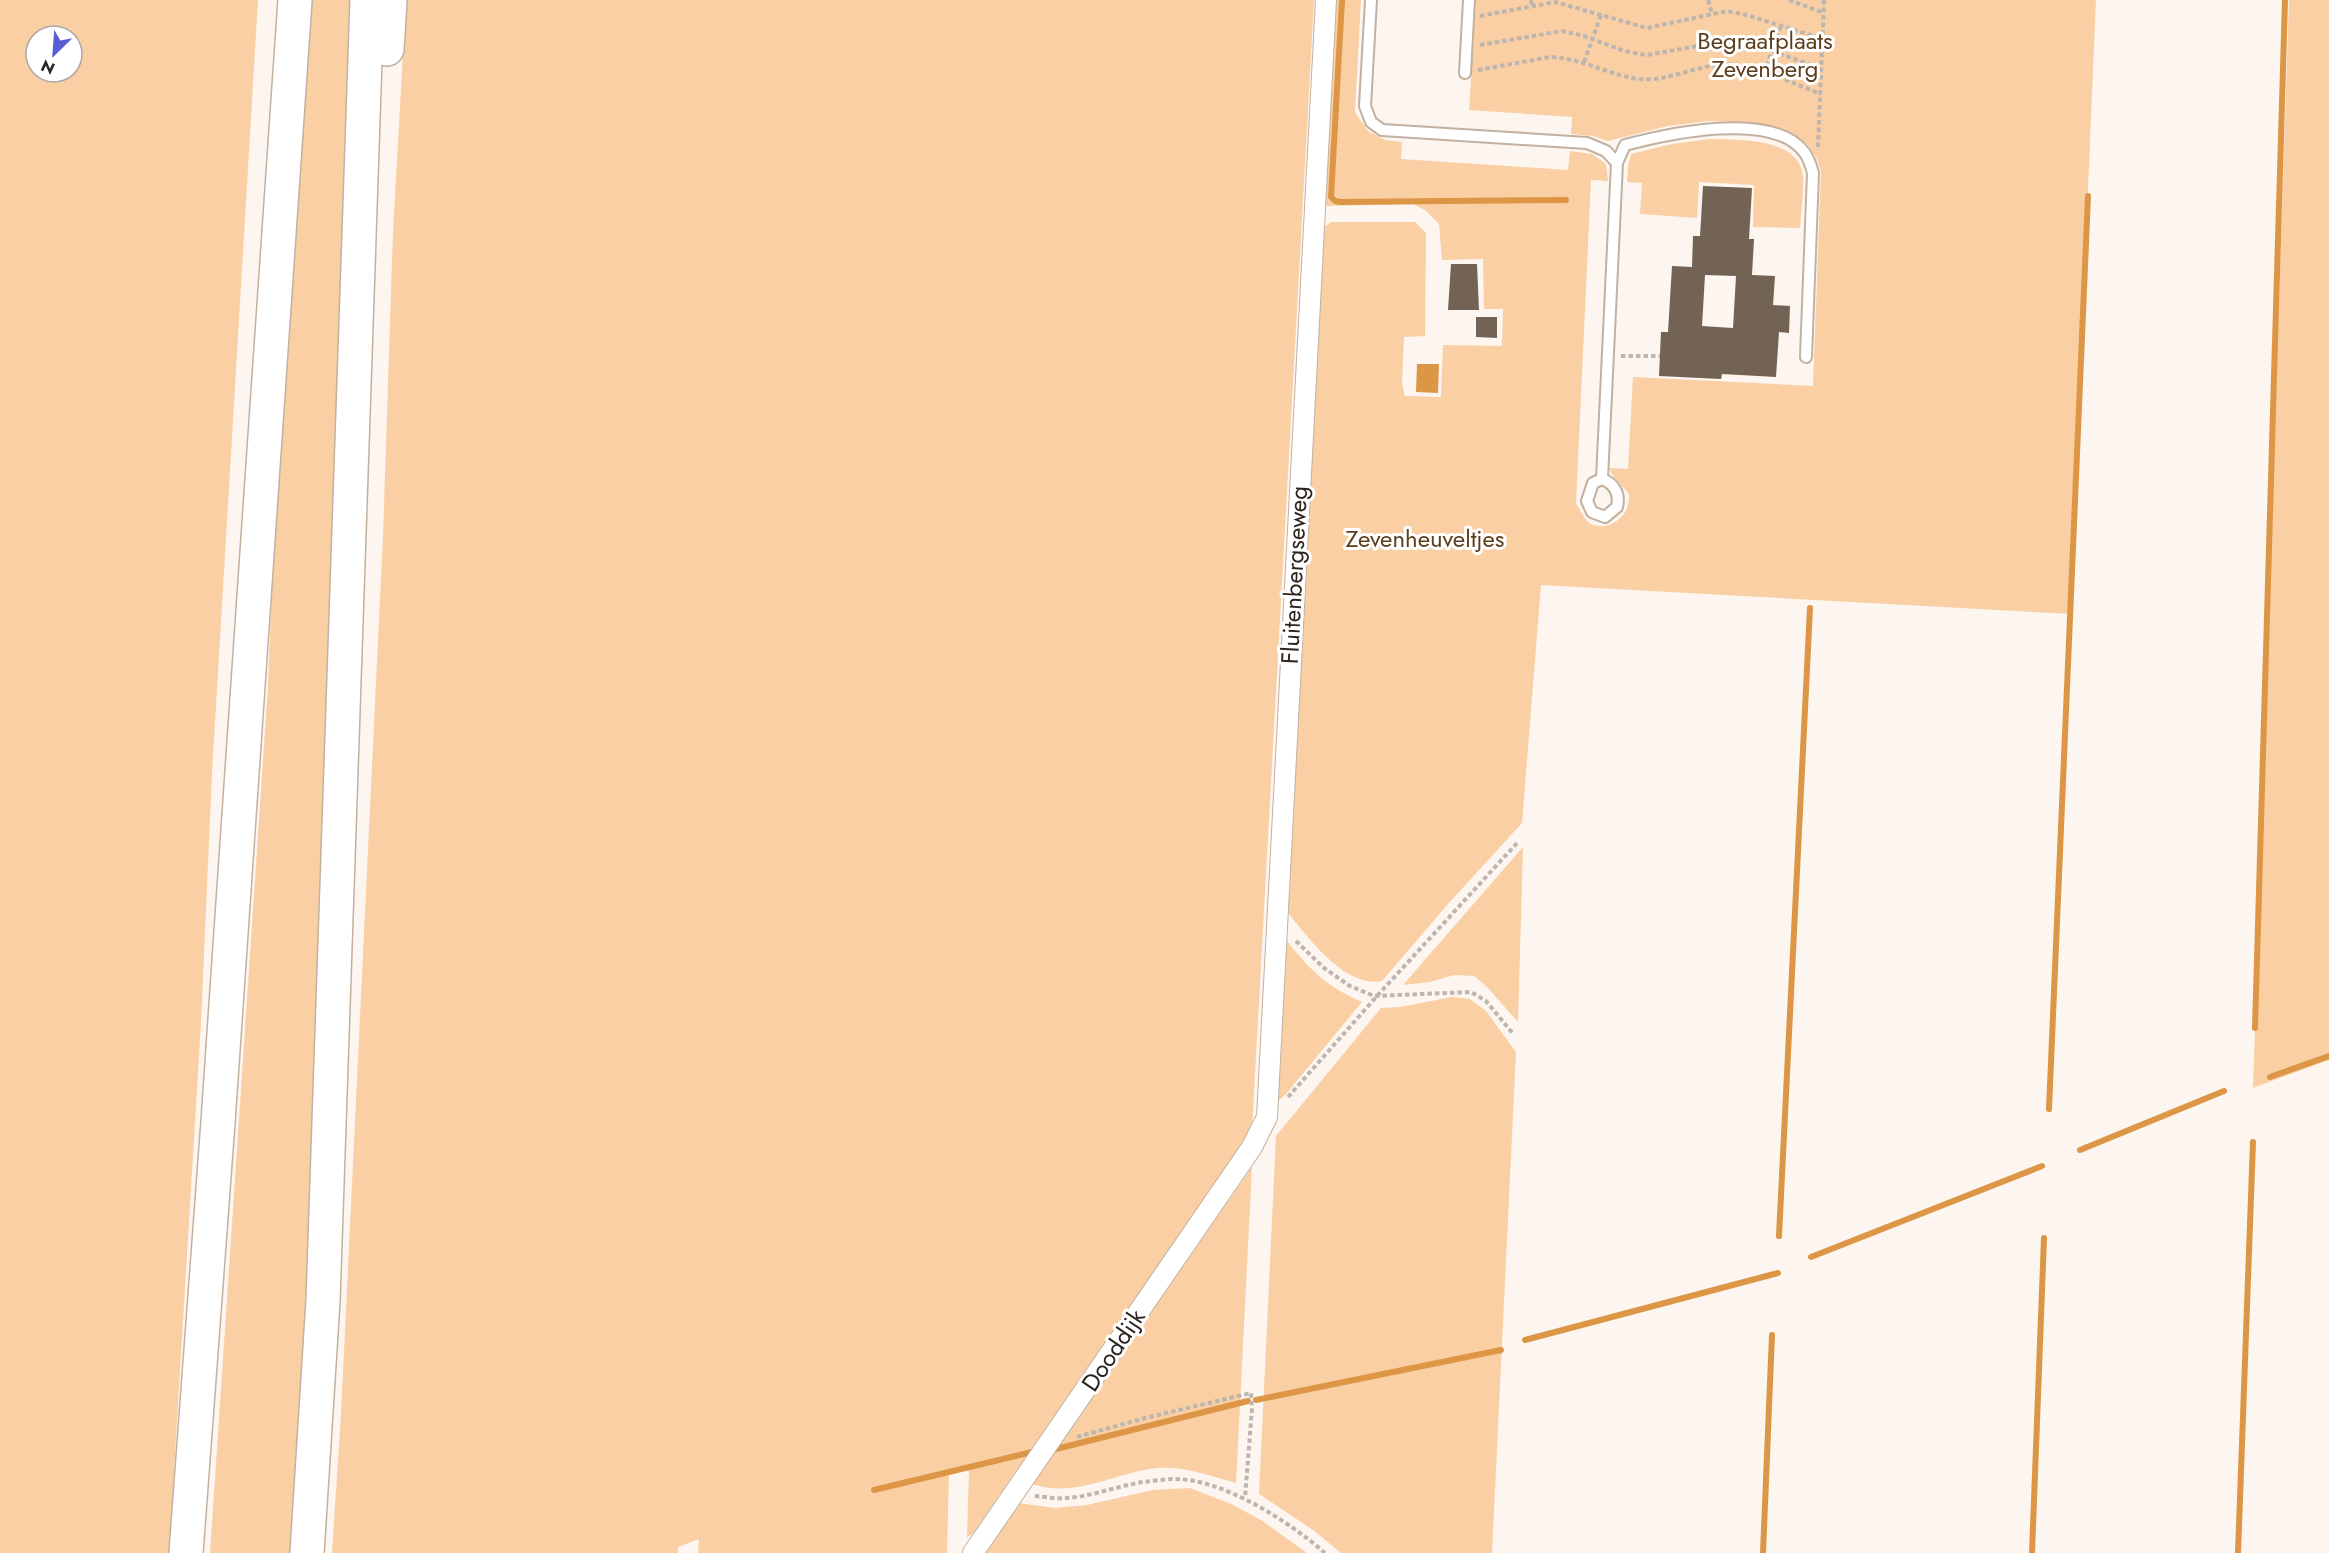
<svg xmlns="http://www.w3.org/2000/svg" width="2329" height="1553" font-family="Jost,sans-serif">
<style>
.green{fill:#facfa3;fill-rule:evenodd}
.water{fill:#dc9646}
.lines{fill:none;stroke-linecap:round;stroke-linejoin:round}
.stream{stroke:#dc9646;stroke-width:6}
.building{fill:#726354;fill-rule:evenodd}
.service-casing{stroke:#c2b1a1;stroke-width:14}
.minor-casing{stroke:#c2b1a1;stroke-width:22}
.motorway-casing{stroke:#c2b1a1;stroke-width:36}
.path{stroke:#bdb5af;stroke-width:4;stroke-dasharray:4.5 3;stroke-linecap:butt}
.service{stroke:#fff;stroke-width:10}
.minor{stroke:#fff;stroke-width:20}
.motorway{stroke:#fff;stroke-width:33}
.labels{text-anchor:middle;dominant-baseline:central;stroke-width:6;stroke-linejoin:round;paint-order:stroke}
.park-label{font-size:24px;fill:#5c3e1d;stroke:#fff}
.street-label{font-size:24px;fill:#2c251f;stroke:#fff}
</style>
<rect width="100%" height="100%" fill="#fdf5ef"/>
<path class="green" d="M 0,0 L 258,0 L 212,773 L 201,1023 L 169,1553 L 0,1553 ZM 36,36 L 72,36 L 72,72 L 36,72 Z
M 310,0 L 353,0 L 326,900 L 293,1553 L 210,1553 L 268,685 L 278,430 Z
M 406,0 L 1314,0 L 1252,1129 L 974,1532 L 967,1538 L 969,1468 L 949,1471 L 947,1553 L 698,1553 L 699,1539 L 678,1547 L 678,1553 L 332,1553 L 341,1414 L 383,536 L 393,231 Z
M 1332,0 L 1361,0 L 1355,112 L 1368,131 L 1385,140 L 1402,142 L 1401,159 L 1568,170 L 1570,151 L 1592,154 L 1606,164 L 1608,181 L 1591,180 L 1576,504 C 1580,509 1583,517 1587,521 C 1600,533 1622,523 1627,508 C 1629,503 1629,499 1629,494 L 1613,476 L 1609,468 L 1628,469 L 1633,377 L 1813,386 L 1821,171 L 1816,157 L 1808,145 L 1784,130 L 1756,123 L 1709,121 L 1668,126 L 1608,141 L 1593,136 L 1571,134 L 1572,117 L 1469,110 L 1476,0 L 2096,0 L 2070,614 L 1541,585 L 1522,823 L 1448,904 L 1382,981 C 1344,988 1309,938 1288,913 L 1322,229 L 1331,222 L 1415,222 L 1426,233 L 1425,336 L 1404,337 L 1402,384 L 1405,396 L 1441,397 L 1443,345 L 1502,346 L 1503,309 L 1484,309 L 1483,259 L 1442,260 L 1439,224 L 1425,210 L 1413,204 L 1323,206 Z
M 2289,0 L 2329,0 L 2329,1060 L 2253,1088 Z
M 1710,139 C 1738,140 1799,137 1803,176 C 1804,193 1801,211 1800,228 L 1753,227 L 1754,185 L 1699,182 L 1697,218 L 1640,214 L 1642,183 L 1627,182 L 1628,166 L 1631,154 L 1672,144 Z
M 1523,847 L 1518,1022 L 1487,987 L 1474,976 L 1454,975 L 1430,982 L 1403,985 Z
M 1286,940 C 1311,971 1326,986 1362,1002 L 1286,1094 L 1278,1101 Z
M 1452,997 L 1470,999 L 1486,1011 L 1516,1052 L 1492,1553 L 1341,1553 L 1313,1530 L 1259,1494 L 1276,1136 L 1381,1008 L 1400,1007 Z
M 1252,1167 L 1236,1483 C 1211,1476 1184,1466 1158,1468 C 1115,1472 1076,1499 1032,1484 Z
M 1190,1488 L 1231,1504 L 1261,1520 L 1307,1553 L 982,1553 L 1018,1503 L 1056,1508 L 1087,1505 L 1153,1490 Z"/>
<path class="water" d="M 1417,364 L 1439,364 L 1438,393 L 1416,392 Z"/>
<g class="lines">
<path class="stream" d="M 1342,0 L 1331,197 L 1335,201 L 1341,202 L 1566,200
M 2255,1028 L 2285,0
M 2270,1077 L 2329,1056
M 2049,1109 L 2088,196
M 2080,1150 L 2224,1091
M 1779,1236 L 1810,608
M 1811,1257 L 2042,1166
M 1525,1340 L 1778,1273
M 1256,1400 L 1501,1350
M 1048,1451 L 1248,1401
M 874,1490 L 1036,1451
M 1763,1553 L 1772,1335
M 2032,1553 L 2044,1238
M 2238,1553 L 2253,1142"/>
</g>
<path class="building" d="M 1703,186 L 1752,188 L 1749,239 L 1754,239 L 1752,275 L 1775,276 L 1773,305 L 1790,306 L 1789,333 L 1779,332 L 1776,377 L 1722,374 L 1721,379 L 1659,376 L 1661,332 L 1668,332 L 1672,266 L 1692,267 L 1693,236 L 1700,236 ZM 1705,275 L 1736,276 L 1733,328 L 1702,326 Z
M 1451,264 L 1477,264 L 1479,310 L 1448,310 Z
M 1476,317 L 1497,317 L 1497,338 L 1476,337 Z"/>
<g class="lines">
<g class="service-casing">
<path id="service" d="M 1371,0 L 1365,106 L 1371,122 L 1382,130 L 1587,143 L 1606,151 L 1617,163 L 1602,479
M 1465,73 L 1469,0
M 1617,163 L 1625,145 C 1667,134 1772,110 1804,152 C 1809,158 1811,166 1813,173 L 1806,357
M 1602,479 C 1615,484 1620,494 1617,507 L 1605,517 L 1592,512 L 1587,501 L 1593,483 Z"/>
</g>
<g class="minor-casing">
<path id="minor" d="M 973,1553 L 1252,1147 L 1267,1117 L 1326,0"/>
</g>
<g class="motorway-casing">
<path id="motorway" d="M 387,49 L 390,0
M 186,1553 L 218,1122 L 295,0
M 307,1553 L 323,1301 L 367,0"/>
</g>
<path class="path" d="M 1531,0 L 1532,6
M 1708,0 L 1712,14
M 1789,0 L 1824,13
M 1480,16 L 1555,2 L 1647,28 L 1727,11 L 1747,15 L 1823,39
M 1480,45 L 1562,31 L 1584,36 L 1624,51 L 1646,55 L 1733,40 L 1753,44 L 1822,69
M 1584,62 L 1601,15
M 1478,70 L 1550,57 C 1583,58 1607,75 1639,79 C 1669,82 1699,64 1729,64 C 1755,64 1796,85 1821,94
M 1764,73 L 1781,26
M 1818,147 L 1824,0
M 1621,356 L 1660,356
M 1296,941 L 1324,968 L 1350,986 L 1374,996 L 1471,992 L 1486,1001 L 1514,1035
M 1288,1097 L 1377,996 L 1518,842
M 1077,1437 L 1145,1418 L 1251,1393 L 1252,1408 L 1245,1498
M 1035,1496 C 1045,1497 1057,1499 1067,1498 C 1093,1496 1118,1486 1143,1482 C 1153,1481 1165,1479 1175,1479 C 1223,1479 1290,1522 1325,1553"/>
<use href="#service" class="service"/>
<use href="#minor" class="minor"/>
<use href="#motorway" class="motorway"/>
</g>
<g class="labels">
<g class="park-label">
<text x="1765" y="40">Begraafplaats<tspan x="1765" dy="28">Zevenberg</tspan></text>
<text x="1425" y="538">Zevenheuveltjes</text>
</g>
<g class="street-label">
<text transform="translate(1294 575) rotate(-87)">Fluitenbergseweg</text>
<text transform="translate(1113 1350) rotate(-56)">Dooddijk</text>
</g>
</g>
<g transform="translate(54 54) rotate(205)"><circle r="28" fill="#ffffff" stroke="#aba8a5" stroke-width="1.5"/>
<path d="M0-4.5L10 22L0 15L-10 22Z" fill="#575dd4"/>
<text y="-9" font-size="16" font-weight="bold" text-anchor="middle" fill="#2c251f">N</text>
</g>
</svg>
